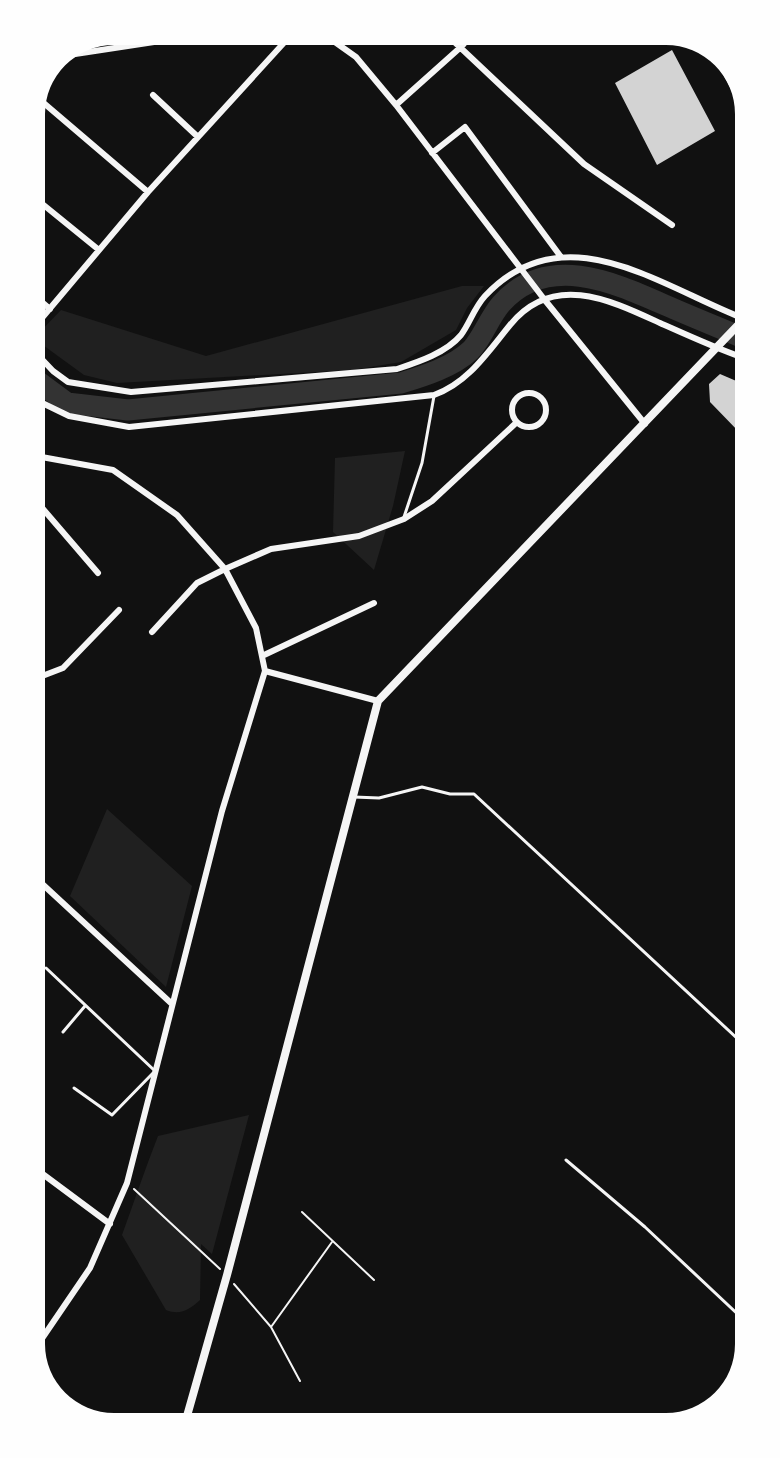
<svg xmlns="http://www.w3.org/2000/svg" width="780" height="1458" font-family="Georgia,serif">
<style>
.green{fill:#202020}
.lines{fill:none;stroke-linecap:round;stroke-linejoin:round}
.river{stroke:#333;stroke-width:21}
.building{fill:#d3d3d3}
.path{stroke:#f5f5f5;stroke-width:2}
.service{stroke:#f5f5f5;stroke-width:3}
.minor{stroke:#f5f5f5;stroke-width:6}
.tertiary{stroke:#f5f5f5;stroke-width:8}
</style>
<rect width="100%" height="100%" fill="#111"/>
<path class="green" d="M 462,286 L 484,286 L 467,308 L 456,330 L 401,362 L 352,370 L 117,383 L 84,375 L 36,340 L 36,336 L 61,310 L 206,356 Z
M 405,451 L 393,506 L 374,570 L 333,532 L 335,458 Z
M 107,809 L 192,886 L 166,987 L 70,896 Z
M 249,1115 L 212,1254 L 201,1244 L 200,1300 C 190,1309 181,1316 166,1310 L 122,1235 C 134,1202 145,1169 158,1136 Z"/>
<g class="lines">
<path class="river" d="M 36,380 L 67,403 L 128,410 L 401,383 C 424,376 453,367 471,350 C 483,337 489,318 501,304 C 547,252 613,282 665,305 C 690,316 715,326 741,337"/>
</g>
<path class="building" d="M 710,49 L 739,83 L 739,105 Z
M 672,50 L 715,131 L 657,165 L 615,83 Z
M 720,374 L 741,383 L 741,434 L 710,402 L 709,384 Z
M 212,1414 L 236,1422 L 209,1422 Z"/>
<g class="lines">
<path class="path" d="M 134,1189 L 220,1269
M 302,1212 L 374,1280
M 234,1284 L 271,1327 L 300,1381
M 271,1327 L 332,1242"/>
<path class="service" d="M 404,517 L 422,463 L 434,396
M 354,797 L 379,798 L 422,787 L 450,794 L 474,794 L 740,1041
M 46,968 L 155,1071 L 112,1115 L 74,1088
M 63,1032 L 85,1006
M 39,1077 L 39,1076
M 566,1160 L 645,1227 L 745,1321"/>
<path class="minor" d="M 325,35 L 356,57 L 396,105 L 462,46 L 471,35
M 447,35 L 584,164 L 672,225
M 62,56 L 200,35
M 153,95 L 198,137
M 39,99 L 148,192
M 396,105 L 544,299 L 645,424
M 432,153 L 465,127 L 561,257
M 35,198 L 99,250
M 36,297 L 50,309
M 36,325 L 148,192 L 291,35
M 36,353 L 53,371 L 68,382 L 131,392 L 397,369 C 418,362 446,353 461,335 C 470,323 474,308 485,296 C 563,213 657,284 740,317
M512 410a17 17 0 1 1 34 0a17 17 0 1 1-34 0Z
M 36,400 L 69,416 L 129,427 L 434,395 C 468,383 488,352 510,325 C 553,272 610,300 660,323 C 687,335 713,347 741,357
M 36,456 L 113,470 L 177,515 L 225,569 L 256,628 L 265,671 L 222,811 L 127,1183 L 90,1268 L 41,1340
M 37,502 L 98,573
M 152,632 L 197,583 L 225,569 L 271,549 L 359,536 L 404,519 L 432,501 L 517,422
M 262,656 L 374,603
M 265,671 L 378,701
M 37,678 L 63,668 L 119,610
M 38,880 L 172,1004
M 40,1172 L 110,1224"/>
<path class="tertiary" d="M 185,1423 L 227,1275 L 378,701 L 740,323"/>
</g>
<path d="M0 0H780V1458H0ZM114 45H666A69 69 0 0 1 735 114V1344A69 69 0 0 1 666 1413H114A69 69 0 0 1 45 1344V114A69 69 0 0 1 114 45Z" fill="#fefefe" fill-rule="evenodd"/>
</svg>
